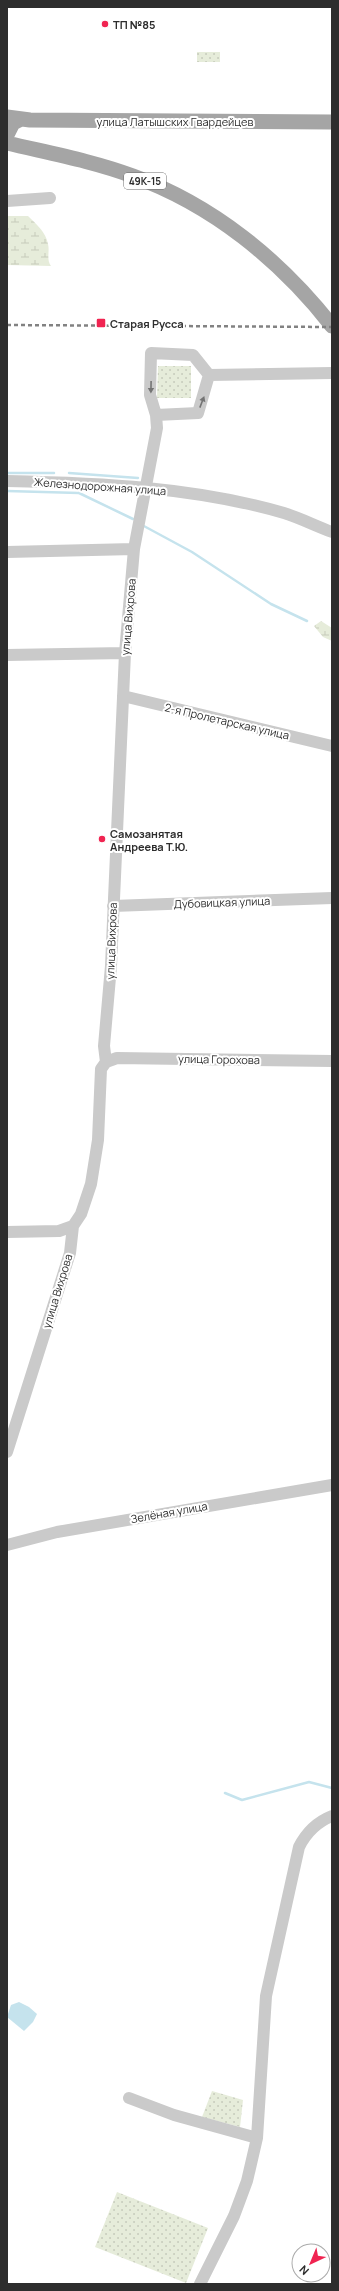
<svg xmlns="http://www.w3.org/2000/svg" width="339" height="2291" font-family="Manrope,sans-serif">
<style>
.grass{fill:url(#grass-dots)}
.wetland{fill:url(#wetland-marsh)}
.water{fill:#c5e3ed}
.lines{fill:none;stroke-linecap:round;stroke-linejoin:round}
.stream{stroke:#c5e3ed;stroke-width:2.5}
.minor{stroke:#cacaca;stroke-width:12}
.major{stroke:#a5a5a5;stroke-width:15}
.rail{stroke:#828282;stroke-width:2.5;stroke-dasharray:4 3;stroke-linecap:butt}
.oneway{fill:#747474}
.poi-dot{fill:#f02451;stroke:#fff;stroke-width:1.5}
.labels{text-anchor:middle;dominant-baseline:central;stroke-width:4;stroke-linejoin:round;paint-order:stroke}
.shield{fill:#fff;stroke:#6c6c6c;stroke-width:1}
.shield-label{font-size:10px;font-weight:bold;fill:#2d2d2d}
.poi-label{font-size:11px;font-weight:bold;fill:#2d2d2d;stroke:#fff;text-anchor:start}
.street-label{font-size:11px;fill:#2d2d2d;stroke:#fff}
</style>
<defs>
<pattern id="grass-dots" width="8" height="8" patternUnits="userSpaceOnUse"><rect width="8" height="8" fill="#e6ecda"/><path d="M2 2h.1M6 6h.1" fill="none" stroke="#c6cbbb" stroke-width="1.8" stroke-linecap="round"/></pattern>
<pattern id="wetland-marsh" width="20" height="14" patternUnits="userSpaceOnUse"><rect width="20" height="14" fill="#e6ecda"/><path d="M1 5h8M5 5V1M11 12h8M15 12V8" fill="none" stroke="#c6cbbb"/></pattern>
</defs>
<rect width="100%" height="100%" fill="#fff"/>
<path class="grass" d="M 197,52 L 220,52 L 220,62 L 197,62 Z
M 158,366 L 191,366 L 191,398 L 157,398 Z
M 212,2091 L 243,2100 L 240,2127 L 202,2117 Z
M 117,2192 L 208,2228 L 186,2283 L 95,2247 Z"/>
<path class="wetland" d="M 7,216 L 28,216 C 36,224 46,232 48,244 C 50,252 46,259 51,266 L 7,265 Z
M 321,621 L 332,628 L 332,641 L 323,637 L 314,626 Z"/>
<path class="water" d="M 19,2002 L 29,2007 L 37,2014 L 33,2022 L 24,2031 L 7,2017 L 11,2005 Z"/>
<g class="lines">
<path class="stream" d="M 7,473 L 54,473
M 69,473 L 138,478
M 7,491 L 79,493 L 133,519
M 142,525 L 192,552 L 271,604 L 307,621
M 225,1793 L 242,1800 L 309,1782 L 332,1788"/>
<path class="minor" d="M 7,201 L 50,198
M 209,375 L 332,373
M 7,481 C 100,483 194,487 284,513 C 300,518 316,526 332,532
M 7,552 L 134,549
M 7,655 L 125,653
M 123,696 L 332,746
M 113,906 L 332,898
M 106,1062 L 117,1058 L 332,1061
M 7,1232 L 59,1231 L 73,1226
M 7,1452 L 70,1253 L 73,1226 L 81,1214 L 91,1184 L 98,1140 L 101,1069 L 106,1062 L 104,1046 L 111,966 L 125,653 L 134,549 L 157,428 L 156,415 L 150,395 L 151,353 L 193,355 L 209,375 L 198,413 L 156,415
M 7,1545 L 57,1532 L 332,1485
M 129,2098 L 174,2115 L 257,2138
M 200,2284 L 234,2216 L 247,2181 L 257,2138 L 266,1996 L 299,1847 C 306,1833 317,1822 332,1816"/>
<path class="major" d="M 7,117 L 30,120 L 332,122
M 7,135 L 13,123 L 19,120
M 7,143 C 49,153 93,161 133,176 C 213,205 280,260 332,326"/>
<path class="rail" d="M 7,325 L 332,327"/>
</g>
<defs><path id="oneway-solid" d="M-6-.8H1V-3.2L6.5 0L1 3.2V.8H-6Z"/></defs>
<g class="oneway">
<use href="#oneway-solid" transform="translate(151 387) rotate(91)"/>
<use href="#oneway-solid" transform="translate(202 402) rotate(-69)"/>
</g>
<g class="poi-dot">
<circle cx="105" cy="24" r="4"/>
<rect x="96" y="318" width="10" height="10" rx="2"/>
<circle cx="102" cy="839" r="4"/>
</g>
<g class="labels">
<rect class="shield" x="124" y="173" width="42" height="16" rx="3"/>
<g class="shield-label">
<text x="145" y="181">49К-15</text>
</g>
<g class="poi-label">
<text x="113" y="24">ТП №85</text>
<text x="110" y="323">Старая Русса</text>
<text x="110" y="833">Самозанятая<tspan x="110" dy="13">Андреева Т.Ю.</tspan></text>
</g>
<g class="street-label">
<text x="175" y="121">улица Латышских Гвардейцев</text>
<text transform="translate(100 486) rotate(4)">Железнодорожная улица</text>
<text transform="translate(128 617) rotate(-85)">улица Вихрова</text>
<text transform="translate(227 721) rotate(13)">2-я Пролетарская улица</text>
<text transform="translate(222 902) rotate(-2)">Дубовицкая улица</text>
<text transform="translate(111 941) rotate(-88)">улица Вихрова</text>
<text transform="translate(219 1059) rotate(1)">улица Горохова</text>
<text transform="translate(57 1291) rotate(-73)">улица Вихрова</text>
<text transform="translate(169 1512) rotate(-10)">Зелёная улица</text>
</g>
</g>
<rect width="339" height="2291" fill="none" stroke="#2d2d2d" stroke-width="16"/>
<g transform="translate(311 2263) rotate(224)"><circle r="19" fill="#ffffff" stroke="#ababab"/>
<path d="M0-3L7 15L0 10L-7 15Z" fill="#f02451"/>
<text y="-6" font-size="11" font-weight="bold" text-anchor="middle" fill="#2d2d2d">N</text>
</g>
</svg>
